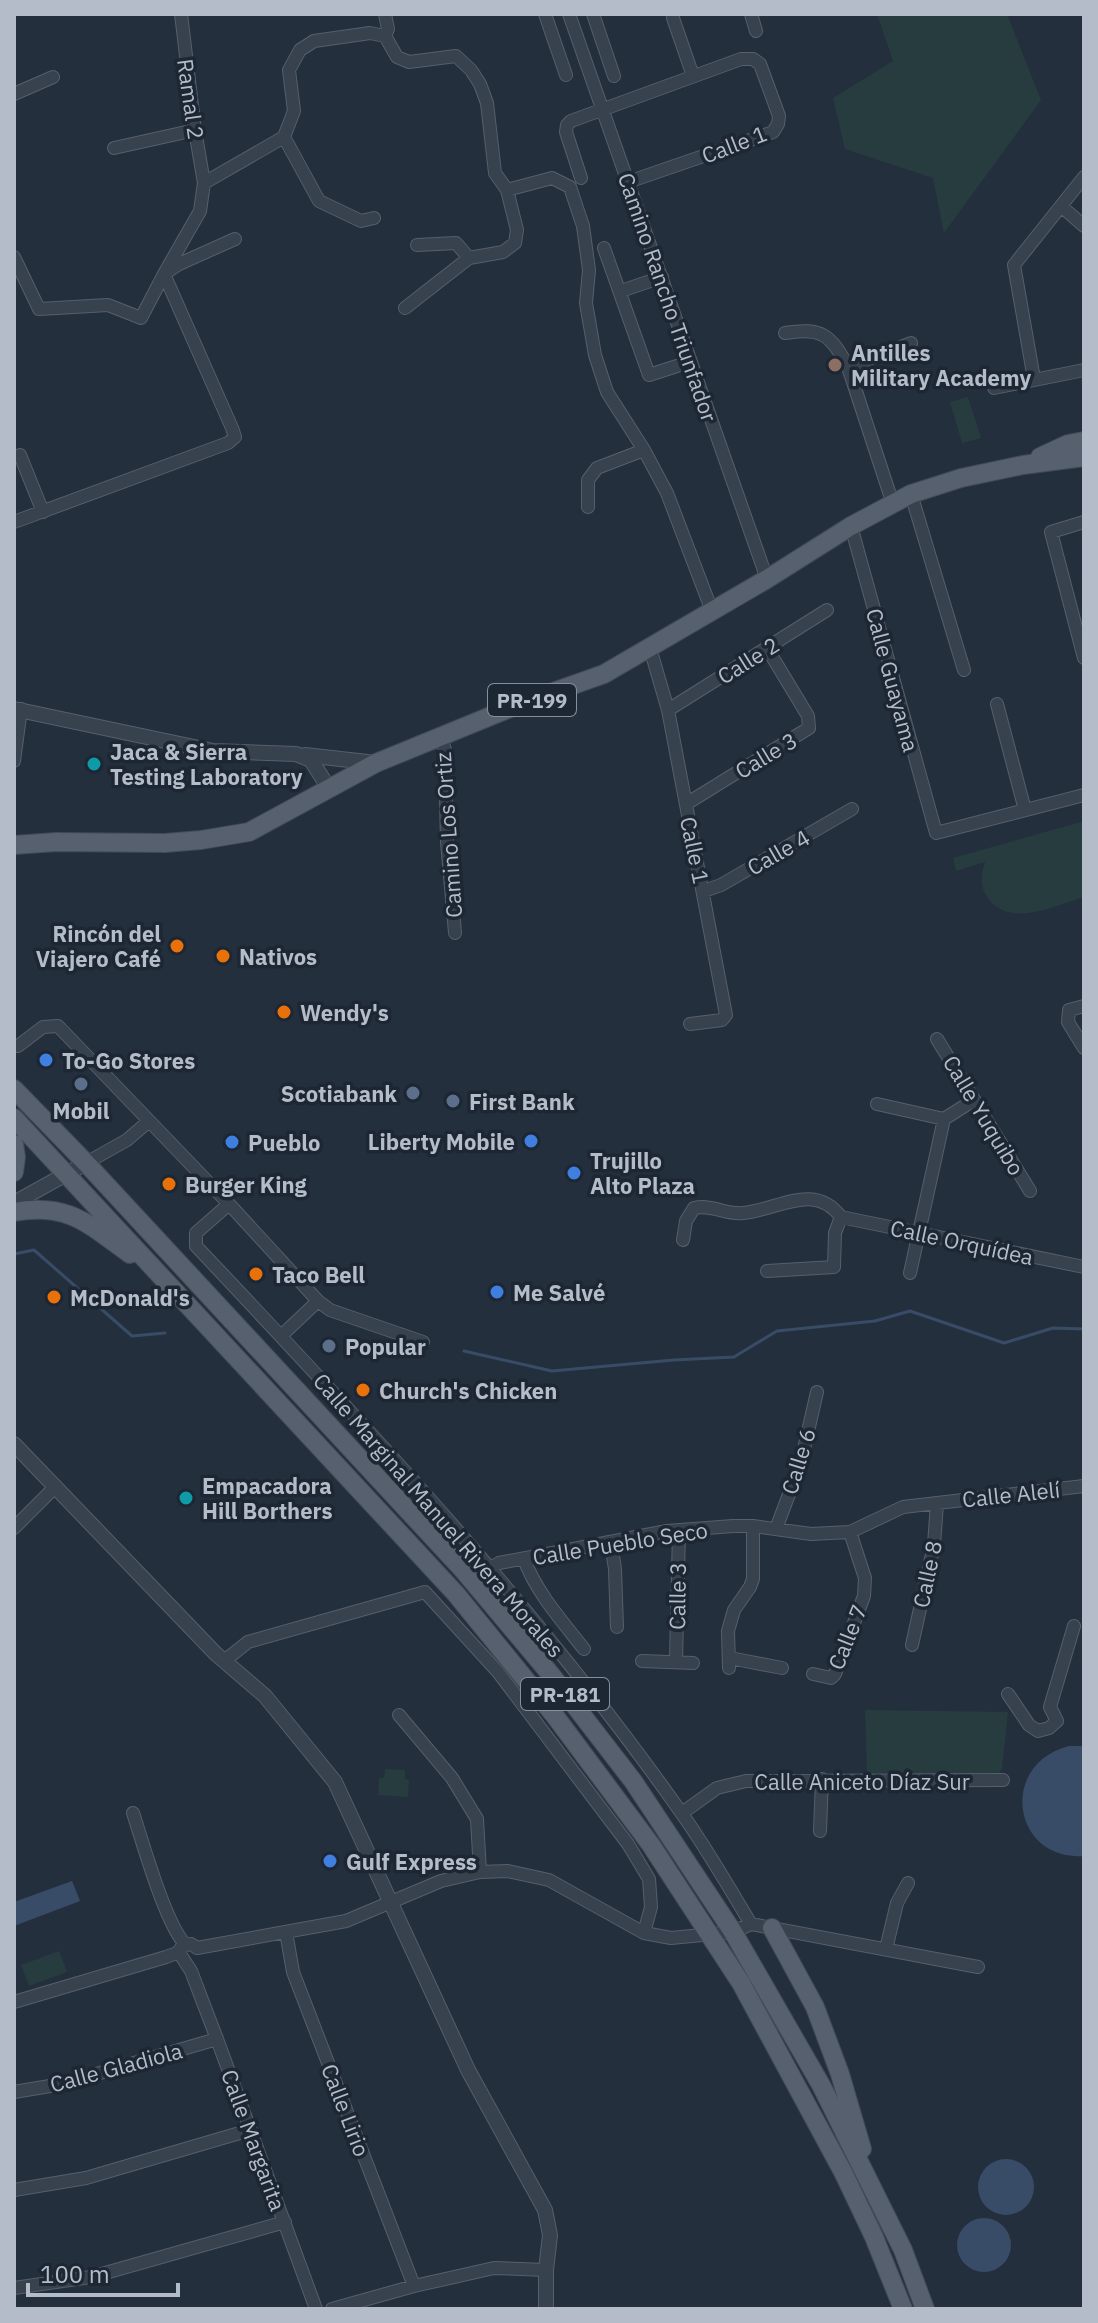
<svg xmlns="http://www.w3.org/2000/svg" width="1098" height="2323" font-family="'IBM Plex Sans',sans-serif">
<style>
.green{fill:#263c3f}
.water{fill:#394c67}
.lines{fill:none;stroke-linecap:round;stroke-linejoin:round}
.stream{stroke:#394c67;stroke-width:3}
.minor-casing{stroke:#565f6c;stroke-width:14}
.tertiary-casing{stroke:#565f6c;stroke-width:16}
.primary-casing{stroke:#414a57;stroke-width:20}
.minor{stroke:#38414e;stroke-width:12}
.tertiary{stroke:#38414e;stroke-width:14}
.primary{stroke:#56606e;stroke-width:18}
.education-dot{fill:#8d6e63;stroke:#1d2633;stroke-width:3}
.culture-dot{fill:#0f9aa8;stroke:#1d2633;stroke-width:3}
.food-dot{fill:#e8710a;stroke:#1d2633;stroke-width:3}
.shop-dot{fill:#3f7fe0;stroke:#1d2633;stroke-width:3}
.service-dot{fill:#5c6f8a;stroke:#1d2633;stroke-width:3}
.labels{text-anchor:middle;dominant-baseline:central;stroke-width:7;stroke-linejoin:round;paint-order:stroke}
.shield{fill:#1d2633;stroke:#878f9c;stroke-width:2}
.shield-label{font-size:20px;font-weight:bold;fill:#b4bcc9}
.street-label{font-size:22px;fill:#b4bcc9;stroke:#1d2633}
.poi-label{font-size:22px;font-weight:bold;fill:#b4bcc9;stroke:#1d2633;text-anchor:start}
</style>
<rect width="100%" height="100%" fill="#242f3e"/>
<path class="green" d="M 877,14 L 1007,14 L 1041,100 L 944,233 L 933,178 L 845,149 L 833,98 L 893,61 Z
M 968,397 L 981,438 L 962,443 L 950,402 Z
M 1084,821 L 1084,897 C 1056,905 1010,929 988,898 C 979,886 981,875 985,862 L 956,871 L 953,858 Z
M 865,1710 L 1008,1712 L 1002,1769 L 999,1773 L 995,1774 L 867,1773 Z
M 385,1769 L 405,1770 L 405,1779 L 409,1780 L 408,1797 L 378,1795 L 379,1778 L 384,1778 Z
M 59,1951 L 67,1972 L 29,1986 L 21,1965 Z"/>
<path class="water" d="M 1069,1746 L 1084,1746 L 1084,1856 C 1012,1861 998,1764 1069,1746 Z
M 72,1881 L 80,1901 L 14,1926 L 14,1902 Z
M978 2187a28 28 0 1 1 56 0a28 28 0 1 1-56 0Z
M957 2245a27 27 0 1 1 54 0a27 27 0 1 1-54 0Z"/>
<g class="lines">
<path class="stream" d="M 14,1254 L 34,1250 L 132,1336 L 165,1333
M 464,1351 L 552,1371 L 674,1360 L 734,1357 L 777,1331 L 875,1321 L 910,1311 L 1004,1343 L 1053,1328 L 1084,1329"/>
<g class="minor-casing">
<path id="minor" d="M 181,14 L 195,130 L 204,183
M 385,14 L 388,29 L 385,36
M 545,14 L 566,75
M 569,14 L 767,579
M 593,14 L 614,76
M 751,14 L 756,31
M 673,18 L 693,76
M 14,94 L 53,77
M 284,137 L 319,201 L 361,221 L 374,218
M 114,148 L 195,130
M 581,178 L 566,132 L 567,125 L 571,121 L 741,59 L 753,59 L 760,64 L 779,116 L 778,124 L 773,132 L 628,182
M 507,190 L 552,178 L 570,187 L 583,226 L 589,270 L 586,303 L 595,355 L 607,392 L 644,450 L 667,493 L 712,611
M 1061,206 L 1084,226
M 417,245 L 456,243 L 469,258
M 604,248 L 649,375 L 677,366
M 14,257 L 39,309 L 108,305 L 141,318 L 164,274 L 179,264 L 235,239
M 621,291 L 662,277
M 785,333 C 822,327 831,335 848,367
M 1034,379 L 1014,265 L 1084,177
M 994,388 L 1084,370
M 20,455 L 43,512
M 911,494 L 964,670
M 893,504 L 848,367 L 911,343
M 588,507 L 588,480 L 597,468 L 644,450
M 14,522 L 228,443 L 235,437 L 232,428 L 164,274 L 200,211 L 204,183 L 284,137 L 294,111 L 289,70 L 300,50 L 314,41 L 370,33 L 385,36 L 397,57 L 409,62 L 456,56 L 471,70 L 480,84 L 487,103 L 495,173 L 507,190 L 517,230 L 515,243 L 503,252 L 469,258 L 405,308
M 1084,522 L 1051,532 L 1084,658
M 851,526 L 936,833 L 1084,795
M 650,648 L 668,710 L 726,1015 L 722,1020 L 690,1024
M 997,704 L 1025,810
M 668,710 L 827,610
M 441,737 L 445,750 L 447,842 L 455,933
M 14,761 L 21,709
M 686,804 L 809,728 L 808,716 L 767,648
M 704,891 L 721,885 L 852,809
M 1084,1006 L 1069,1010 L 1068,1022 L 1084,1048
M 937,1039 L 1030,1191
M 14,1046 L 18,1046 L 43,1027 L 58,1026 L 229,1204 L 318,1301 L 330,1310 L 423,1342
M 877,1104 L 944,1119
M 86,1163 L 127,1140 L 149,1121
M 229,1204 L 196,1233 L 196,1246 C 366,1426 537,1608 680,1811 C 706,1847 728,1886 751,1924
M 841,1217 L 1084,1267
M 683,1240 L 686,1221 L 694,1208 C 712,1204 726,1215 743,1213 C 778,1210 814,1181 841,1217
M 767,1271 L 834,1267 L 835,1233 L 841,1217
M 910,1273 L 944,1119 L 974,1100
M 281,1336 L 318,1301
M 14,1528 L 55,1487
M 776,1529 L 801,1462 L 817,1392
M 611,1543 L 615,1569 L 617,1627
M 524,1559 C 536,1592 562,1621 584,1649
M 490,1568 L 499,1563 L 667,1531 L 733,1526 L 753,1526 L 811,1534 L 850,1532 L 903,1507 L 1084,1486
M 912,1645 L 934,1545 L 937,1503
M 730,1658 L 782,1668
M 224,1661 L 248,1642 L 425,1592 L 498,1672 L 628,1844 L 649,1879 L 651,1907 L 644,1933
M 642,1661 L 693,1663
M 676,1661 L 679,1530
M 729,1668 L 728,1631 L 734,1610 L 750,1587 L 753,1579 L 753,1526
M 813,1674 L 831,1678 L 835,1674 L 864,1596 L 865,1578 L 850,1532
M 1008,1694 L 1029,1725 L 1038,1731 L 1049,1728 L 1057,1721 L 1050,1707 L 1074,1626
M 399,1715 L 452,1778 L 477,1819 L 480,1872
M 133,1813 C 143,1843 166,1926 186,1945
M 682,1813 L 717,1788 L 746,1781 L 1003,1780
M 820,1831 L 822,1779
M 286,1932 L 293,1972 L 414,2286
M 186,1945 L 191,1944 L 197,1948 L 346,1921 L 441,1881 L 480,1872 L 508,1871 L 549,1880 L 644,1933 L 671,1938 L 733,1932 L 751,1924 L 978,1967
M 886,1949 L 897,1903 L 908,1883
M 180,1954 L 191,1971 L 217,2039 L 316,2309
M 14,2002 L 166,1957 L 177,1953 L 183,1946
M 14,2092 L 62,2084 L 217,2039
M 14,2190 L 86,2178 L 250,2130
M 14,2288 L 91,2277 L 285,2222
M 332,2309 L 414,2286 L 494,2268 L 546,2270"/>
</g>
<g class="tertiary-casing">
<path id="tertiary" d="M 14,709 L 213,751 L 296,754 L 311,760 L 328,787
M 305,755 L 376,763
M 14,1203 L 86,1163
M 14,1444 L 216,1654 L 265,1696 L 335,1782 L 468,2070 L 545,2210 L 550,2235 L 546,2270 L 546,2309"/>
</g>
<g class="primary-casing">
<path id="primary" d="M 1040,457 L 1068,444 L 1084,441
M 14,845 L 56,842 L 165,843 L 201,840 L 249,832 L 376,763 L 525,702 L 604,674 L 767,579 L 851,526 L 911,494 L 961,478 L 1023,465 L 1084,457
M 14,1089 L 86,1163 L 464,1571 L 552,1676 L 633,1781 L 733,1932 L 821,2085 L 903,2250 L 925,2309
M 14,1118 L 456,1594 L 555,1716 L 651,1845 L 741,1983 L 843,2172 L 874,2237 L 903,2309
M 14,1144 L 16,1157 L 14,1172
M 14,1212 C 69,1202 89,1225 130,1254
M 772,1928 L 815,2007 L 840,2074 L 862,2149"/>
</g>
<use href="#minor" class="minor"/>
<use href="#tertiary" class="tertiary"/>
<use href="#primary" class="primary"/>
</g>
<circle class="education-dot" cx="835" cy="365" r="8"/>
<g class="culture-dot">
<circle cx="94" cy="764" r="8"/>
<circle cx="186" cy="1498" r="8"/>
</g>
<g class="food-dot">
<circle cx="177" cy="946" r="8"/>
<circle cx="223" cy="956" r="8"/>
<circle cx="284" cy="1012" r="8"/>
<circle cx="169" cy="1184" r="8"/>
<circle cx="256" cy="1274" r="8"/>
<circle cx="54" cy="1297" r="8"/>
<circle cx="363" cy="1390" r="8"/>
</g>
<g class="shop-dot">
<circle cx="46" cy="1060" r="8"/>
<circle cx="531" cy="1141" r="8"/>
<circle cx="232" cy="1142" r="8"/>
<circle cx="574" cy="1173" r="8"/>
<circle cx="497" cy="1292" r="8"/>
<circle cx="330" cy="1861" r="8"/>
</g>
<g class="service-dot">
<circle cx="81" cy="1084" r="8"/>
<circle cx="413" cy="1093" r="8"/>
<circle cx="453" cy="1101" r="8"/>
<circle cx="329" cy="1346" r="8"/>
</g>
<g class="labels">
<g class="shield">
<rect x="488" y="684" width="88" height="32" rx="6"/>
<rect x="521" y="1678" width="88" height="32" rx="6"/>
</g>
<g class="shield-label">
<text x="532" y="700">PR-199</text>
<text x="565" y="1694">PR-181</text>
</g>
<g class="street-label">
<text transform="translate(191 99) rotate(82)">Ramal 2</text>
<text transform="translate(734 144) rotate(-21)">Calle 1</text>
<text transform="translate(668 297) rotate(71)">Camino Rancho Triunfador</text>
<text transform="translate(748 660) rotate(-32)">Calle 2</text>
<text transform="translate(893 680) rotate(75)">Calle Guayama</text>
<text transform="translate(766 755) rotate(-31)">Calle 3</text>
<text transform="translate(448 835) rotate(-94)">Camino Los Ortiz</text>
<text transform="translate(695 850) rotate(78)">Calle 1</text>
<text transform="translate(778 852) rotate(-30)">Calle 4</text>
<text transform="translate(984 1115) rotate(59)">Calle Yuquibo</text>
<text transform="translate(962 1242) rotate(12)">Calle Orquídea</text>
<text transform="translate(798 1461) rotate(-73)">Calle 6</text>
<text transform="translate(1011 1494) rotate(-6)">Calle Alelí</text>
<text transform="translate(439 1515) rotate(49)">Calle Marginal Manuel Rivera Morales</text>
<text transform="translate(620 1543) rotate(-9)">Calle Pueblo Seco</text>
<text transform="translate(927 1574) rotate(-78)">Calle 8</text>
<text transform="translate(677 1596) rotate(-89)">Calle 3</text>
<text transform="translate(847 1637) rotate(-68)">Calle 7</text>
<text x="862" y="1781">Calle Aniceto Díaz Sur</text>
<text transform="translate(116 2067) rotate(-15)">Calle Gladiola</text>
<text transform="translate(346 2110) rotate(69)">Calle Lirio</text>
<text transform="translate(254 2140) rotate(70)">Calle Margarita</text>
</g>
<g class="poi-label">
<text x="851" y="352">Antilles<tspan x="851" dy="25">Military Academy</tspan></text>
<text x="110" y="751">Jaca &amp; Sierra<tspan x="110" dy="25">Testing Laboratory</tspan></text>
<text x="161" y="933" text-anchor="end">Rincón del<tspan x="161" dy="25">Viajero Café</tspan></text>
<text x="239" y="956">Nativos</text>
<text x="300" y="1012">Wendy's</text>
<text x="62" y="1060">To-Go Stores</text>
<text x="397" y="1093" text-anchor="end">Scotiabank</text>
<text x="469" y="1101">First Bank</text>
<text x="81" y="1110" text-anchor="middle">Mobil</text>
<text x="515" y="1141" text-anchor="end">Liberty Mobile</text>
<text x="248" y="1142">Pueblo</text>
<text x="590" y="1160">Trujillo<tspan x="590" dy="25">Alto Plaza</tspan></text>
<text x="185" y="1184">Burger King</text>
<text x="272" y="1274">Taco Bell</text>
<text x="513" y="1292">Me Salvé</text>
<text x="70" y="1297">McDonald's</text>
<text x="345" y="1346">Popular</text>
<text x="379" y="1390">Church's Chicken</text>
<text x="202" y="1485">Empacadora<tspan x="202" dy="25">Hill Borthers</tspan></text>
<text x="346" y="1861">Gulf Express</text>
</g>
</g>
<rect width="1098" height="2323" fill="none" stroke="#b4bcc9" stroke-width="32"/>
<path d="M28 2283v12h150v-12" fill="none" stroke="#b4bcc9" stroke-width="4"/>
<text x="40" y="2283" font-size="24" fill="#b4bcc9" stroke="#1d2633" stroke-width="6" paint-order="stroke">100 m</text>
</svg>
